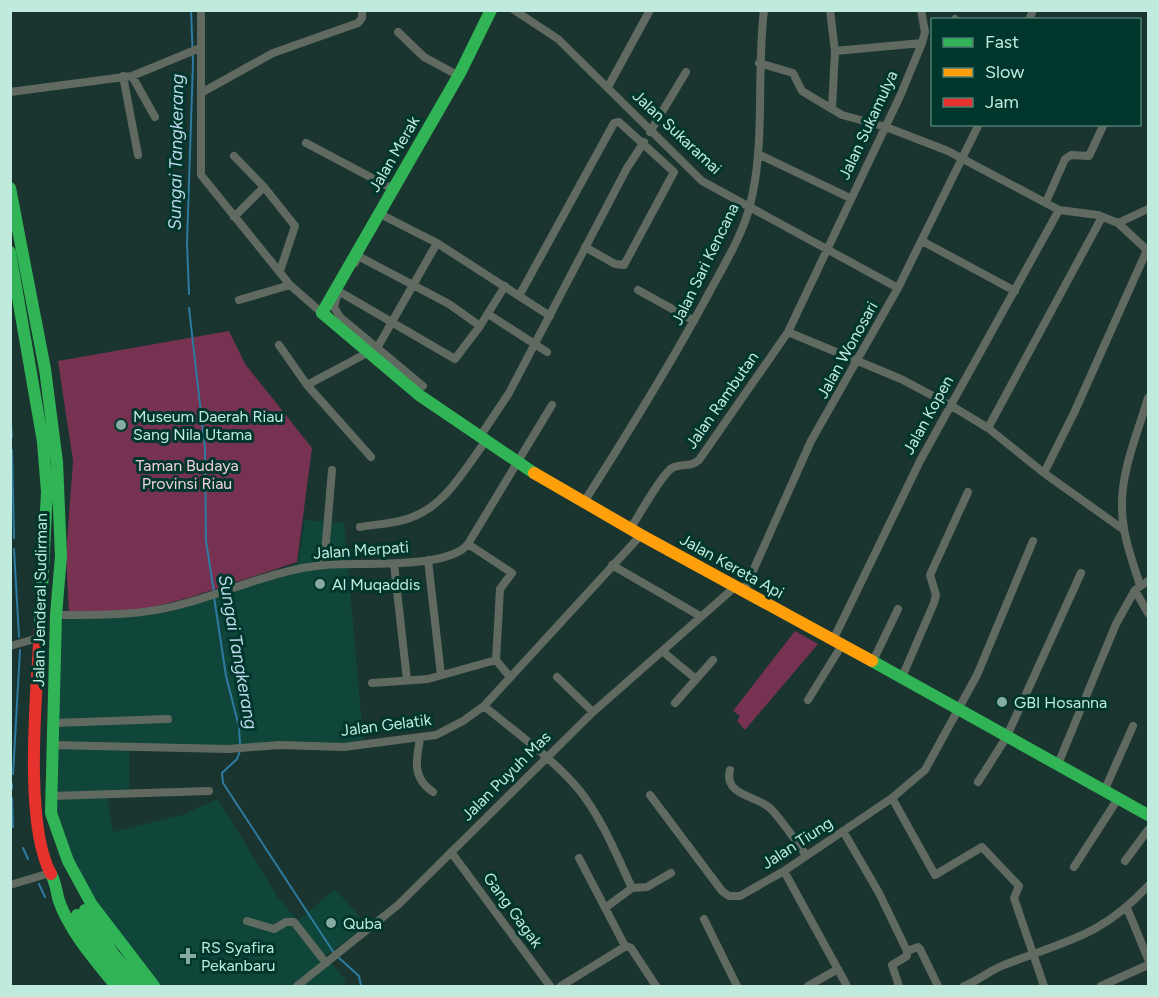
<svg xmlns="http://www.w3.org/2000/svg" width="1159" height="997" font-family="Figtree,sans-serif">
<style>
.built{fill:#10463a}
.green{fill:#773252}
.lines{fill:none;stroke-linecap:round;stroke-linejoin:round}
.stream{stroke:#2e7ba1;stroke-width:2}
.street{stroke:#616a60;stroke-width:8}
.fast{stroke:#30b455;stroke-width:12}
.slow{stroke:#ff9f0a;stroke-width:12}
.jam{stroke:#e5322d;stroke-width:12}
.poi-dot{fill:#86aba0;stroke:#00362c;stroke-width:2}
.labels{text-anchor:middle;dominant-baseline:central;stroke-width:6;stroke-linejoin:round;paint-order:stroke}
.street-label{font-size:16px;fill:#c0eadd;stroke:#00362c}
.poi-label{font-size:16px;fill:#c0eadd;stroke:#00362c;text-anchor:start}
.park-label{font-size:16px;fill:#f0cfdb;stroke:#00362c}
.water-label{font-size:18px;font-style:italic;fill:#bbd8ea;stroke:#00362c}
</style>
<rect width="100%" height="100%" fill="#1a3530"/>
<path class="built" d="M 305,520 L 344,523 L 364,747 L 129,751 L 129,793 L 107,795 L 113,832 L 182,815 L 218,799 L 277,896 L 298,921 L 335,889 L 367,925 L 325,956 L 346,980 L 342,986 L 160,986 L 133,955 L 75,867 L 55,815 L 60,631 L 65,614 L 138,612 L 188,599 L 298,564 Z"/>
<path class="green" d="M 229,331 L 245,364 L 312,448 L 297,562 L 188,598 L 137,611 L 69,613 L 66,555 L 73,461 L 58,361 Z
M 795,631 L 818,644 L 745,730 L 737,721 L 740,716 L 733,711 Z"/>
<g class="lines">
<path class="stream" d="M 189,294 L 187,243 L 193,62 L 191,10
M 189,308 L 205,448 L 206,541 L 214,592
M 10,409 L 12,437
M 12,450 L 14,538
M 14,549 L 19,637
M 214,597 L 226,676 L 239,727 L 240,745
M 240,751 L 237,759 L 222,773 L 223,783 L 334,953
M 13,774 L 20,650
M 12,789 L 12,784
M 12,798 L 13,827
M 23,848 L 28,859
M 39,884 L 45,897
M 338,957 L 359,976 L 361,986"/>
<path class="street" d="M 201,10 L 201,175 L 290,285 L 322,313
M 514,10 L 558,39 L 702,181 L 898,288
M 830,10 L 835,51 L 832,108
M 955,19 L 956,20
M 1029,20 L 1033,10
M 398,32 L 424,57 L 459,76
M 835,51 L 922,43
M 759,63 L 793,73 L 802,91 L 842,115 L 886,127 L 948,151 L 1059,210 L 1098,215 L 1118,223 L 1147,250 L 1074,413 L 1044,473
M 123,76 L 138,155
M 132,76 L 155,117
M 608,87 L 650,10
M 10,92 L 132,76 L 200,48
M 201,93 L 273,53 L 358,23 L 362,18 L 362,10
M 650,132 L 686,72
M 306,143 L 393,189
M 758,154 L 850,198
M 234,156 L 264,187 L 295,226 L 280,271
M 1046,202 L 1065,159 L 1071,155 L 1089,156 L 1104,124
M 378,213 L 437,243 L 550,316
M 234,217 L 264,187
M 1118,223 L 1148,209
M 922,241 L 1015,291
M 355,263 L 358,256 L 449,304 L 480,326
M 638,290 L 694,321
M 340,292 L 455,359 L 480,326 L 505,286
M 337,296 L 334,307 L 340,317 L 423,386
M 519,296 L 614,123 L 619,122 L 674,172 L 624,265 L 615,264 L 585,247
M 239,300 L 290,285
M 488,314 L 547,352
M 788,332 L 901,379 L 950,405 L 988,428 L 1044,473 L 1124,530
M 279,345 L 307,385 L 369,352
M 376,350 L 437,243
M 307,385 L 371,457
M 988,428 L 1102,217
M 479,438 L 509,393 L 627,168 L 644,142
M 584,502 C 628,433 671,364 710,291 C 724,265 743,234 750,205 C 766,143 756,75 764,10
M 360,527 C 376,524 395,524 410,518 C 445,506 464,470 485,442
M 630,529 C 638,517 662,474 672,468 C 681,463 690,468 699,460 L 788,332 L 901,94 L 922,43 L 925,32 L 921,10
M 468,544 L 512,573 L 500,589 L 496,660 L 509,676
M 428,560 L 441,675
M 394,564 L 407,680
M 324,565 L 332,470
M 612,565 L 700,616
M 1140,585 C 1132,560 1122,534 1122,507 C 1121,471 1138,432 1148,398
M 1135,590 L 1148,613
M 744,591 L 811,441 L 898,288 L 979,124
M 56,615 C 98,615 139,616 179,605 C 227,593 275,569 325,565 C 357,562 448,570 468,544 L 552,405
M 833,640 L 920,461 L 1059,210
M 10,646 L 42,637
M 662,651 L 696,679
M 873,661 L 898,609
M 557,677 L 593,712
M 902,677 L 934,603 L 936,595 L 930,575 L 968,492
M 372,683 L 428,679 L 496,660
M 808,700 L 842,645
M 675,703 L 713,660
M 484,706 C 515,732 555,760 580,791 C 602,819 617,856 632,888 L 647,887 L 671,873
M 54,723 L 168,719
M 420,739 C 416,760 412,778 433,792
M 52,745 L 228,749 L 279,745 L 344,747 L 436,735 L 463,721 L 484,706 L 641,535
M 1058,764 L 1116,624 L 1135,590 L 1148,581
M 730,770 C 723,796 759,796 771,809 C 784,823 795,840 806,855
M 978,782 L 1006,738 L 1081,573
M 1105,789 L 1133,726
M 650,795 L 722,891 L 729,896 L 740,896 L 784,871 L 892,798 L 925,770 L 977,675 L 1033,541
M 51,796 L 209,791
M 892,798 L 935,875 L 982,847 L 1019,886 L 1014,898 L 1044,986
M 843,831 L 879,893 L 907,951 L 907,956 L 892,965 L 899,986
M 451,852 L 550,986
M 579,858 L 625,946
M 1125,861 L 1148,830
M 1074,867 L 1119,797
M 784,871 L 847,986
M 10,885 L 50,873
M 605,908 L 632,888
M 1127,908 L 1148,959
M 704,919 L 737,986
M 247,921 L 274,929 L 286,922 L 294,922 L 326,963
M 907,951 L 918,947 L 920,949 L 938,986
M 297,986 L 398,905 L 593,712 L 736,586
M 561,986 L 626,946 L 631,948 L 656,986
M 808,986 L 838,969
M 964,986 C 978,981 990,970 1004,965 C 1067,940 1099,938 1148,886
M 1101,986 L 1148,965"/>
<path class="fast" d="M 491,10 L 460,73 L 322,313 L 419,395 L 534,473
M 10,188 L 45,369 L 57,462 L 61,556 L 56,615 L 51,813 L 68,861 L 92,905 L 154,986
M 10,252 L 43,442 L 47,492 L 40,627
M 872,661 L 1148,815
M 51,874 C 56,883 56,891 59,901 C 70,932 95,960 116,986
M 85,910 L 114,955 L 141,986
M 77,915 L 102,954 L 128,986"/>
<path class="slow" d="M 534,473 L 641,535 L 872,661"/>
<path class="jam" d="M 40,627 C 37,688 23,823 51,874"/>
</g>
<g class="poi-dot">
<circle cx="121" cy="425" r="6"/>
<circle cx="320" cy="584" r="6"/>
<circle cx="1002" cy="702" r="6"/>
<circle cx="331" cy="923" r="6"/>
<path d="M185 947h6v6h6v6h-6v6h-6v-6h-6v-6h6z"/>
</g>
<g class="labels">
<g class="street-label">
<text transform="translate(868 125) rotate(-65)">Jalan Sukamulya</text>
<text transform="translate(677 132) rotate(43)">Jalan Sukaramai</text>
<text transform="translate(394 154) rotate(-60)">Jalan Merak</text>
<text transform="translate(705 264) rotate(-64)">Jalan Sari Kencana</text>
<text transform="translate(847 350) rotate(-61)">Jalan Wonosari</text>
<text transform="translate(722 400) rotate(-55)">Jalan Rambutan</text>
<text transform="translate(928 415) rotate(-61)">Jalan Kopen</text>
<text transform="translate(361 550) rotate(-4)">Jalan Merpati</text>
<text transform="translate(732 566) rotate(29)">Jalan Kereta Api</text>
<text transform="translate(40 600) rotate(-89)">Jalan Jenderal Sudirman</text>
<text transform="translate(386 725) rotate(-7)">Jalan Gelatik</text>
<text transform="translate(506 776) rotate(-45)">Jalan Puyuh Mas</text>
<text transform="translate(797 843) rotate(-33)">Jalan Tiung</text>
<text transform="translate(513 910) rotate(54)">Gang Gagak</text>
</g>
<g class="poi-label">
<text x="133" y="416">Museum Daerah Riau<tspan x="133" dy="18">Sang Nila Utama</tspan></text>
<text x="332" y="584">Al Muqaddis</text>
<text x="1014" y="702">GBI Hosanna</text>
<text x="343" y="923">Quba</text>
<text x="201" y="947">RS Syafira<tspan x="201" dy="18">Pekanbaru</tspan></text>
</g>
<g class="park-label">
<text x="187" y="465">Taman Budaya<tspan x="187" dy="18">Provinsi Riau</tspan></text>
</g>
<g class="water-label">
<text transform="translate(176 152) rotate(-89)">Sungai Tangkerang</text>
<text transform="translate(238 652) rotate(80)">Sungai Tangkerang</text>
</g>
</g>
<rect width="1159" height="997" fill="none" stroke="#c0eadd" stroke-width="24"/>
<rect x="931" y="18" width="210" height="108" fill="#00362c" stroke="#4d7e73" stroke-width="1.5"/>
<rect x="943" y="38" width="30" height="9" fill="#30b455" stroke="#4d7e73" stroke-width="1.5"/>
<text x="985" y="48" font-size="18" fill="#c0eadd">Fast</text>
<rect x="943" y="68" width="30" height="9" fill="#ff9f0a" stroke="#4d7e73" stroke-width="1.5"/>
<text x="985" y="78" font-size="18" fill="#c0eadd">Slow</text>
<rect x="943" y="98" width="30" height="9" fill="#e5322d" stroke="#4d7e73" stroke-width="1.5"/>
<text x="985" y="108" font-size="18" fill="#c0eadd">Jam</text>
</svg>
